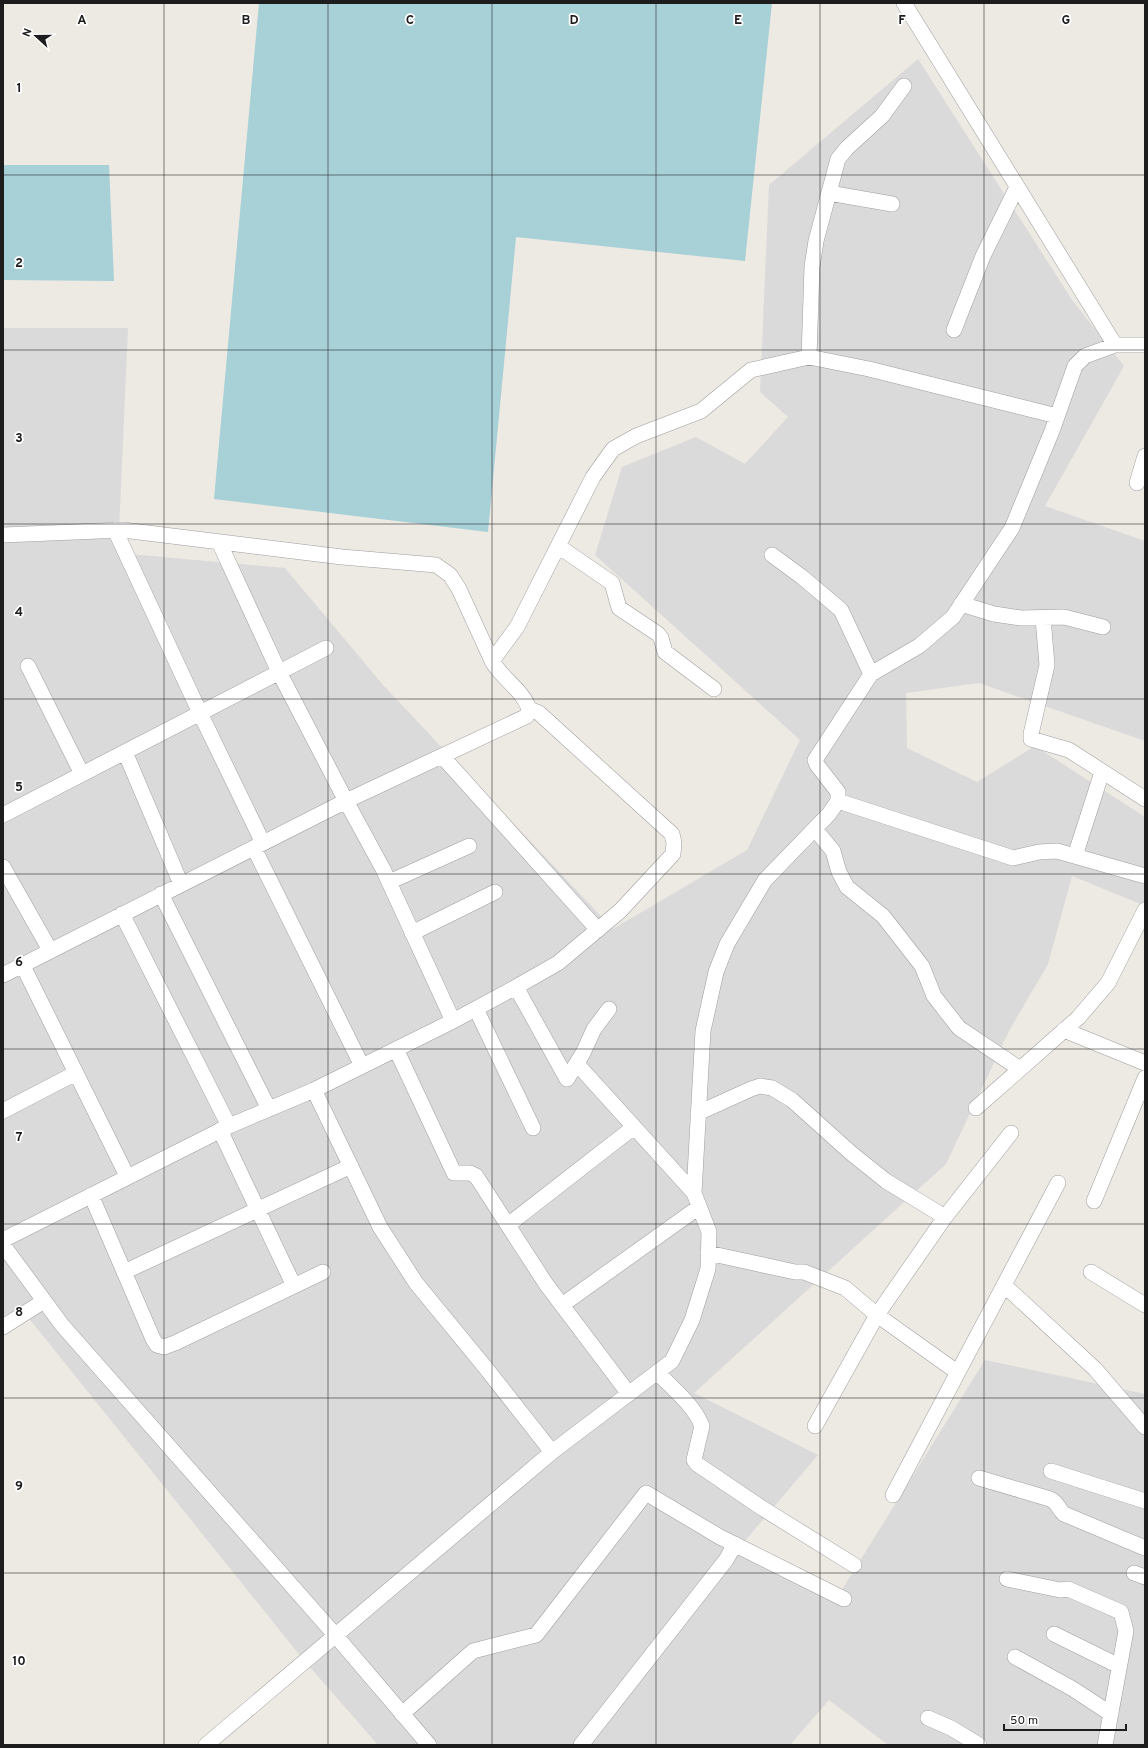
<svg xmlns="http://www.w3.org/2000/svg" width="1148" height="1748" font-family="Overpass,sans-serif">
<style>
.residential{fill:#dbdada}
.water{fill:#a7d0d7}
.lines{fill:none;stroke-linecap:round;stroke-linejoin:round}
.street-casing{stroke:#9e9e9e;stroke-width:16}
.street{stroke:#fff;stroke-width:15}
.grid{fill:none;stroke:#1d1d1d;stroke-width:1;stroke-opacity:0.55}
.grid-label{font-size:13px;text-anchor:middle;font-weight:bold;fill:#1d1d1d;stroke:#fff;stroke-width:3.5;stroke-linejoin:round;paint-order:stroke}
</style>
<rect width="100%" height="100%" fill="#ede9e3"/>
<path class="residential" d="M 918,59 L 1072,300 L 1124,366 L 1045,506 L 1145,541 L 1145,741 L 979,683 L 906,693 L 907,748 L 977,782 L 1035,746 L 1145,817 L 1145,898 L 1143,905 L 1072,876 L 1048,964 L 1009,1031 L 946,1164 L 694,1393 L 818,1455 L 744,1542 L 836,1599 L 985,1360 L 1145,1394 L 1145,1745 L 888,1745 L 829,1700 L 790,1745 L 378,1745 L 302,1658 L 27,1316 L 3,1331 L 3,328 L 128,328 L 118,553 L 285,568 L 383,685 L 613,929 L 747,850 L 800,740 L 595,555 L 622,467 L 696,437 L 745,464 L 788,417 L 760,392 L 769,185 Z"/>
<path class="water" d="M 259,3 L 772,3 L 745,261 L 516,237 L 488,532 L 214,499 Z
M 3,165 L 109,165 L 114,281 L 3,280 Z"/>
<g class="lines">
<g class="street-casing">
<path id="street" d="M 904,3 L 1115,345
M 829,193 L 892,204
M 954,330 L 983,256 L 1017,187
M 809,357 L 812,267 L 816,241 L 838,159 L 847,148 L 882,116 L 904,86
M 1137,483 L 1145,456
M 115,530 L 200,713 L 263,843
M 3,535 L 123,530 L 342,557 L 436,565 L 450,575 L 459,589 L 492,661 L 517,627 L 593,477 L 613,449 L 636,436 L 701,411 L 751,370 L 809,357 L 869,369 L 1057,416
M 219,542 L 279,672 L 346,801 L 383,869 L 453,1021
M 558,546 L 612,583 L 619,608 L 658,634 L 661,638 L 665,652 L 714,689
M 772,555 L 802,577 L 841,610 L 871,674
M 961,604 L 994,614 L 1021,618 L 1064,617 L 1103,627
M 1043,618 L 1047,665 L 1031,734 L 1031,739 L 1069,750 L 1145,799
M 28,666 L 82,774
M 125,752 L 181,884
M 442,756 L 598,930
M 838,801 L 1013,858 L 1039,852 L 1057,851 L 1145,876
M 3,815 L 326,648
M 815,829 L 833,851 L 839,872 L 847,887 L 883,916 L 922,966 L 934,996 L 959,1028 L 1020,1069
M 254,848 L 362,1066
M 1075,856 L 1102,772
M 3,867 L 50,950
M 389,882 L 469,846
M 161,894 L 269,1109
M 122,914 L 229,1126
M 412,933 L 495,892
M 22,964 L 127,1176
M 3,975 L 346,801 L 527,716 L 529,709 C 523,690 502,679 492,661
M 516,987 L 558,963 L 620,911 L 673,854 L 674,843 L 672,834 L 539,713 L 529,709
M 476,1009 L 533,1128
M 1064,1030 L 1145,1063
M 396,1049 L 454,1173 L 470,1173 L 476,1176 L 546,1284 L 629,1394
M 577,1064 L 694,1193
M 314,1090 L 380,1227 L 416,1283 L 485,1367 L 552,1452
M 976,1108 L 1078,1018 L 1108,983 L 1145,910
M 3,1111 L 76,1073
M 698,1113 L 751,1089 L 760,1086 L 772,1088 L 792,1100 L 851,1153 L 886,1181 L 945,1217
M 220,1130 L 294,1286
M 91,1195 L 153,1339 L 157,1345 L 164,1347 L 175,1343 L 323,1272
M 1094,1201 L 1145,1078
M 508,1225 L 634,1127
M 3,1240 L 229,1126 L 314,1090 L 453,1021 L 516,987 L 567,1079 L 583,1053 L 594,1029 L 609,1009
M 3,1245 L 62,1325 L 336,1636 L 429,1745
M 708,1253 L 795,1272 L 804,1272 L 845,1288 L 877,1315 L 957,1372
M 124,1272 L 351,1166
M 1091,1272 L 1145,1305
M 1004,1285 L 1095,1369 L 1145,1427
M 562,1305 L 699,1207
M 3,1327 L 44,1301
M 657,1372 C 672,1388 694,1405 702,1426 L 694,1460 L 697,1464 L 762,1508 L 854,1565
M 815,1426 L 877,1315 L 945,1217 L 1011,1133
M 1051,1471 L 1145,1501
M 979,1478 L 1050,1499 C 1058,1502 1058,1509 1064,1514 L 1145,1548
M 893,1495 L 1058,1183
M 1134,1573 L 1145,1577
M 1007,1579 L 1060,1590 L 1068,1589 L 1121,1612 L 1126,1631 L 1105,1745
M 1054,1634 L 1119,1666
M 1015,1657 L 1073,1689 L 1111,1714
M 402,1714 L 473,1651 L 536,1635 L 646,1493 L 720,1537 L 844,1599
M 928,1718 L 951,1728 L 979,1745
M 206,1745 L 552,1452 L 672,1361 L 692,1320 L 708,1269 L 709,1232 L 694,1193 L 703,1031 L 716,972 L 727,944 L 765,880 L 829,814 L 838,801 L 838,792 L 817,765 L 815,760 L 871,674 L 919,646 L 953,617 L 1012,528 L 1052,431 L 1075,366 L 1085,356 L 1115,345 L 1145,345
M 581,1745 L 726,1560 L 735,1544"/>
</g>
<use href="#street" class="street"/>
</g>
<path class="grid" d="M 164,3 L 164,1745M 328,3 L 328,1745M 492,3 L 492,1745M 656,3 L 656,1745M 820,3 L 820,1745M 984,3 L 984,1745M 3,175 L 1145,175M 3,350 L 1145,350M 3,524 L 1145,524M 3,699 L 1145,699M 3,874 L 1145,874M 3,1049 L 1145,1049M 3,1224 L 1145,1224M 3,1398 L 1145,1398M 3,1573 L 1145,1573"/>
<g class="grid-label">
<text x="82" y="24">A</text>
<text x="246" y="24">B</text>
<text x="410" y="24">C</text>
<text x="574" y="24">D</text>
<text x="738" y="24">E</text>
<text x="902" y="24">F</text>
<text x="1066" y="24">G</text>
<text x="19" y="92">1</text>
<text x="19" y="267">2</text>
<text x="19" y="442">3</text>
<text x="19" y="616">4</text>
<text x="19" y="791">5</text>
<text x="19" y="966">6</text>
<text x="19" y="1141">7</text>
<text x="19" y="1316">8</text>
<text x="19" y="1490">9</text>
<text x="19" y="1665">10</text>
</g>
<rect width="1148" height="1748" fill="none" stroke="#1d1d1d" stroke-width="8"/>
<g transform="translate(36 36) rotate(291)" stroke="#ffffff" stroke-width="3" paint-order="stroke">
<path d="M0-3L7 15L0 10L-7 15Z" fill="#1d1d1d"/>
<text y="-6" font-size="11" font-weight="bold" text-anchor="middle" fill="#1d1d1d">N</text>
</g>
<path d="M1004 1724v6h122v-6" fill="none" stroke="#1d1d1d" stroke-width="2"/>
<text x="1010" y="1724" font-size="12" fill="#1d1d1d" stroke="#ffffff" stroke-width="3" paint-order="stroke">50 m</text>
</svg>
